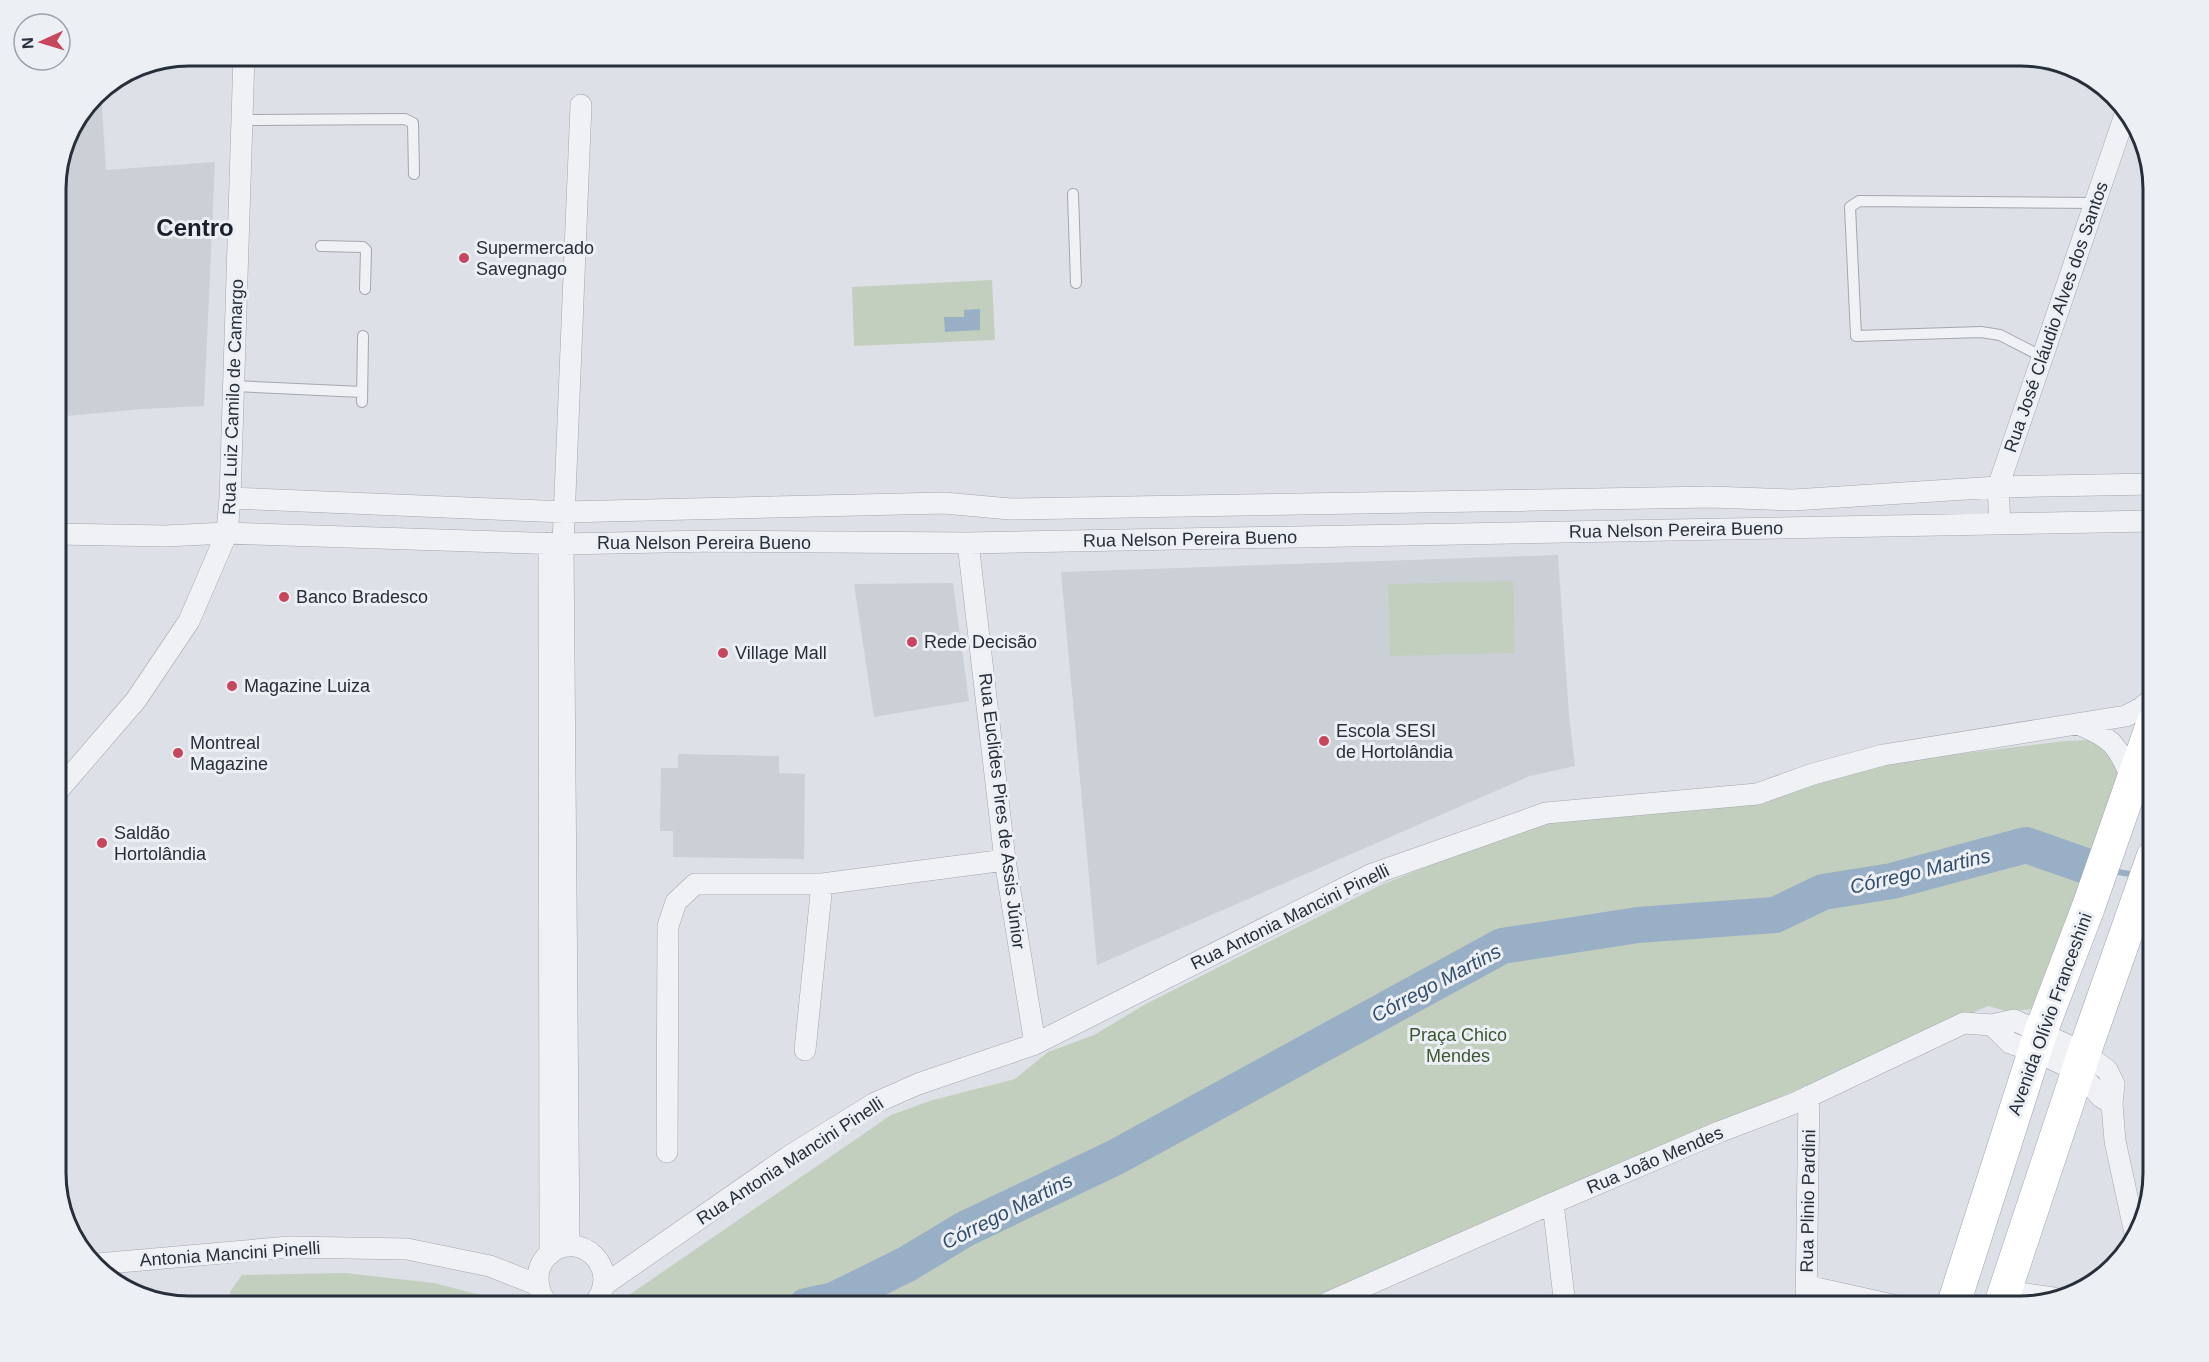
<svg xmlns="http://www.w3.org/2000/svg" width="2209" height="1362" font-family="Helvetica,sans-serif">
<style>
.built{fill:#cbd0d7}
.green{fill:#c3cfbe}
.water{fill:#99afc5}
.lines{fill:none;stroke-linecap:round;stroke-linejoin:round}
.stream{stroke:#99afc5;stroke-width:6}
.river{stroke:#99afc5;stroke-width:36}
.service-casing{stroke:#a3a7af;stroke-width:12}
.minor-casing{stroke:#a3a7af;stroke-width:22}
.primary-casing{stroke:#9da5b1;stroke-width:34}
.service{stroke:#eff1f4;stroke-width:10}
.minor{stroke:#eff1f4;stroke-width:21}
.primary{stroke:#fff;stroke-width:33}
.poi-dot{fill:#c7465d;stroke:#eceff4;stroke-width:2}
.labels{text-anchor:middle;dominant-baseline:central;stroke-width:6;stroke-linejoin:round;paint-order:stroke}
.poi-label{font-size:18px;fill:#272f3b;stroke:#eceff4;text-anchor:start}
.street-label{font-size:18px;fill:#272f3b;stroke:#eceff4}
.park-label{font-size:18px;fill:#3c5635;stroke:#eceff4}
.water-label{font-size:20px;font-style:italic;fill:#334f6d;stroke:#eceff4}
.district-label{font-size:24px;font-weight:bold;fill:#19202c;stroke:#eceff4}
.rim{fill:none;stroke:#272f3b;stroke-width:3}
</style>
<rect width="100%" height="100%" fill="#dde0e6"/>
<path class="built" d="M 101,90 L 106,170 L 215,162 L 204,406 L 143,409 L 56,417 L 56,181 L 69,130 L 95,94 Z
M 1558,555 L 1569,716 L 1575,766 L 1530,776 L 1097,965 L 1061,572 Z
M 953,583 L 969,701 L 874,717 L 854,584 Z
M 678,754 L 779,756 L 779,773 L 805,774 L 804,859 L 673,857 L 673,831 L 660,831 L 661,768 L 678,768 Z"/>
<path class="green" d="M 992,280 L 995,340 L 854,346 L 852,287 Z
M 1513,581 L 1515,653 L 1390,656 L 1388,584 Z
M 2107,739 L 2124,757 L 2038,1008 L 2009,1012 L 1988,1006 L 1578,1185 L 1318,1306 L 613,1306 L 891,1115 L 933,1100 L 1015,1079 L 1048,1052 L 1094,1035 L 1144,1005 L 1381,885 L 1543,820 L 1818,778 L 1917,759 L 2065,741 Z
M 345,1273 L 434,1283 L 524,1306 L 232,1306 L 230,1292 L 242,1275 Z"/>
<path class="water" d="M 980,309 L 980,330 L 945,332 L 944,317 L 964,317 L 964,310 Z"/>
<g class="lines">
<path class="stream" d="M 2113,871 L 2135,875"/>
<path class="river" d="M 806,1306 L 834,1300 L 907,1264 L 965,1229 L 1116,1157 L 1502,946 L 1638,925 L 1775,915 L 1823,892 L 1892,881 L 2026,845 L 2086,866"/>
<g class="service-casing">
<path id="service" d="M 242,120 L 405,119 L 413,123 L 414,174
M 1073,194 L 1076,283
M 321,246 L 363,247 L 366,250 L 365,289
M 2043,357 L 2000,335 L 1981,332 L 1856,336 L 1850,207 L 1859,201 L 2095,203
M 234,386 L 362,392
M 362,402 L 363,336"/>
</g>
<g class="minor-casing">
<path id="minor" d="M 230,498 L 565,512 L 944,503 L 1010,509 L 1711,497 L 1793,500 L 1998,487 L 2153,484
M 2000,524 L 1998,487 L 2126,112
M 56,534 L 165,536 L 227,533 L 563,544 L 711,541 L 968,543 L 2153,521
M 549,543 L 550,1254
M 968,543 L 1005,860 L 1035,1044
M 2078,724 C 2115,739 2117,746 2133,781
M 56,793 L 136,700 L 189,621 L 227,533 L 230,498 L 244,56
M 1992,1025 L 2010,1043 L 2034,1051 L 2078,1071 L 2101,1097 L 2112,1104
M 805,1050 L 822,884
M 667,1152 L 668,926 L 676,902 L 695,884 L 822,884 L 1005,860
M 1553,1203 L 1565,1306
M 569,1246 L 563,544 L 581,105
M 97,1264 L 289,1247 L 407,1249 L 490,1266 L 538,1285
M 604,1285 L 788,1157 L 875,1103 L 918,1084 L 1035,1044 L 1370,875 L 1546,813 L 1757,794 L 1813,774 L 1883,755 L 2126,716 L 2141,708 L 2153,698
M 1807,1286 L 1897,1306
M 2005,1291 L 2053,1298
M 550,1306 C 542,1299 538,1290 538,1278 C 538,1270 541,1263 546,1257 C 577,1224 627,1270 592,1306
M 1320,1306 L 1553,1203 L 1719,1132 L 1795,1103 L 1964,1023 L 1992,1025 L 2014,1020 L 2084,1053 L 2107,1070 L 2114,1084 L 2112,1104 L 2115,1141 L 2136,1238
M 1806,1306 L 1809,1096"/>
</g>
<g class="primary-casing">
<path id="primary" d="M 1953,1306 L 2041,1031 L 2088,908 L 2153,723
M 2000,1306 L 2084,1053 L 2153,857"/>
</g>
<use href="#service" class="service"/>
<use href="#minor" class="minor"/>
<use href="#primary" class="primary"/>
</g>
<g class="poi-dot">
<circle cx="464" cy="258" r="6"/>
<circle cx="284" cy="597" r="6"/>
<circle cx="912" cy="642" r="6"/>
<circle cx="723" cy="653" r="6"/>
<circle cx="232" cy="686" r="6"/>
<circle cx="1324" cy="741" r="6"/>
<circle cx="178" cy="753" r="6"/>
<circle cx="102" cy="843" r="6"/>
</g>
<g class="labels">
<g class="poi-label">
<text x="476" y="248">Supermercado<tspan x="476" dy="21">Savegnago</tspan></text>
<text x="296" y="597">Banco Bradesco</text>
<text x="924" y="642">Rede Decisão</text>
<text x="735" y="653">Village Mall</text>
<text x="244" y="686">Magazine Luiza</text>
<text x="1336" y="731">Escola SESI<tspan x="1336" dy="21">de Hortolândia</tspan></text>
<text x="190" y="743">Montreal<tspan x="190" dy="21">Magazine</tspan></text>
<text x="114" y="833">Saldão<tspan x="114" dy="21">Hortolândia</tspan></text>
</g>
<g class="street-label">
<text transform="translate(2056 317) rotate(-71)">Rua José Cláudio Alves dos Santos</text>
<text transform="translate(233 397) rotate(-88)">Rua Luiz Camilo de Camargo</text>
<text transform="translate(1676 530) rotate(-1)">Rua Nelson Pereira Bueno</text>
<text transform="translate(1190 539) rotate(-1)">Rua Nelson Pereira Bueno</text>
<text x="704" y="543">Rua Nelson Pereira Bueno</text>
<text transform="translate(1002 811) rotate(83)">Rua Euclides Pires de Assis Júnior</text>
<text transform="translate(1290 917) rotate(-26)">Rua Antonia Mancini Pinelli</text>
<text transform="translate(2050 1014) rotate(-70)">Avenida Olívio Franceshini</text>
<text transform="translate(1655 1160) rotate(-23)">Rua João Mendes</text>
<text transform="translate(790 1161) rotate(-33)">Rua Antonia Mancini Pinelli</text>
<text transform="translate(1808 1201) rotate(-89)">Rua Plinio Pardini</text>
<text transform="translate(230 1254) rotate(-4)">Antonia Mancini Pinelli</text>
</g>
<g class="park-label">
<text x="1458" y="1035">Praça Chico<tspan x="1458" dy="21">Mendes</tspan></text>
</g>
<g class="water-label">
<text transform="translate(1920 871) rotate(-13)">Córrego Martins</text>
<text transform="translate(1436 983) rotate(-28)">Córrego Martins</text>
<text transform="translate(1007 1211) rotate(-27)">Córrego Martins</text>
</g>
<g class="district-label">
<text x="195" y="227">Centro</text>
</g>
</g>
<path d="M0 0H2209V1362H0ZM189 66H2020A123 123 0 0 1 2143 189V1173A123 123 0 0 1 2020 1296H189A123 123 0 0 1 66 1173V189A123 123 0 0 1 189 66Z" fill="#eceff4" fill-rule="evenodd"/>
<path class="rim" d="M189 66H2020A123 123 0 0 1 2143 189V1173A123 123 0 0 1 2020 1296H189A123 123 0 0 1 66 1173V189A123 123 0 0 1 189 66Z"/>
<g transform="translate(42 42) rotate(266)"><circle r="28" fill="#eceff4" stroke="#9da2aa" stroke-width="1.5"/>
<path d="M0-4.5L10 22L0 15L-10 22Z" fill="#c7465d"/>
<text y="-9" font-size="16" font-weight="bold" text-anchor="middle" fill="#272f3b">N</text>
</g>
</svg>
